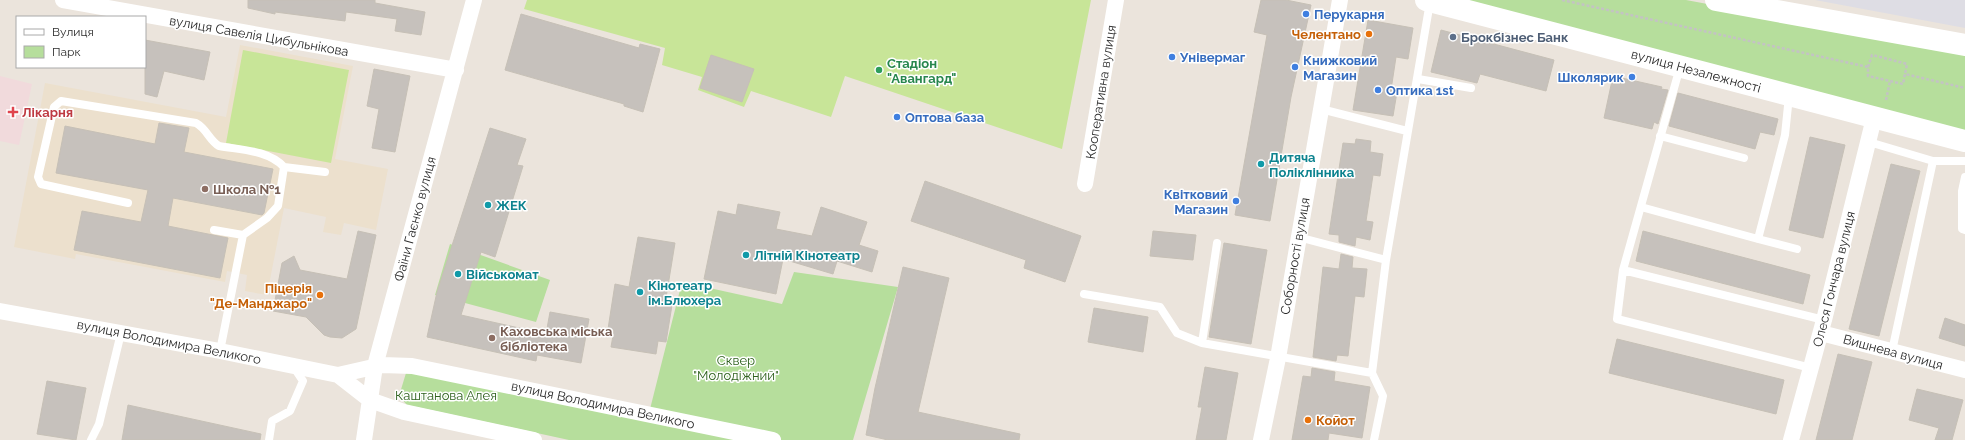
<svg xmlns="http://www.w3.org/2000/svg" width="1965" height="440" font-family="Raleway,sans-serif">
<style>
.industrial{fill:#dedde4}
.education{fill:#ece0cd}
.medical{fill:#f1dadc}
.green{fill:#b6de9c}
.pitch{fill:#c8e598}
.building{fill:#c6c1bc;stroke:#c6c0b6}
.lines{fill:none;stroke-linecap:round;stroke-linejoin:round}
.path{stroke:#c3c3c3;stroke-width:2.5;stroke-dasharray:3 2;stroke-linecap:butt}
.lane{stroke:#fff;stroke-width:8}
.street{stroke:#fff;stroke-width:16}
.secondary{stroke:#fff;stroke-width:22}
.shop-dot{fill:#3f7fe0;stroke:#fff;stroke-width:1.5}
.food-dot{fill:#e8710a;stroke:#fff;stroke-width:1.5}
.service-dot{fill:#5c6f8a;stroke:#fff;stroke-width:1.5}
.leisure-dot{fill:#2e9e5b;stroke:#fff;stroke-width:1.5}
.health-dot{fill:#e0444e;stroke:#fff;stroke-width:1.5}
.culture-dot{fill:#0f9aa8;stroke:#fff;stroke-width:1.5}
.education-dot{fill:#8d6e63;stroke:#fff;stroke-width:1.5}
.labels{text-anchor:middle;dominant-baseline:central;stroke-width:3;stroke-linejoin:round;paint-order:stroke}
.shop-label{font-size:13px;font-weight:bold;fill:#366cbe;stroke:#fff;text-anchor:start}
.food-label{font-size:13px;font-weight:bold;fill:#c56008;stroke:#fff;text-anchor:end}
.street-label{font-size:13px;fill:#2a2a2a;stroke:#fff}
.service-label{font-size:13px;font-weight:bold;fill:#4e5e75;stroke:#fff;text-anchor:start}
.leisure-label{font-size:13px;font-weight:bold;fill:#27864d;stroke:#fff;text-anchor:start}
.health-label{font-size:13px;font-weight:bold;fill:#be3a42;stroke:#fff;text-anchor:start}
.culture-label{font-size:13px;font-weight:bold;fill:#0d838f;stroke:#fff;text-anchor:start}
.education-label{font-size:13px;font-weight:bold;fill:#785e54;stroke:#fff;text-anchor:start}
.park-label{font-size:13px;fill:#2f621e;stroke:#fff}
</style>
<rect width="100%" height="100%" fill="#ebe4dc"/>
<path class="industrial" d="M 1815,0 L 1965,0 L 1965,28 Z"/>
<path class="education" d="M 240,45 L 353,66 L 335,159 L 388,169 L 376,230 L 344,223 L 341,235 L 323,232 L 326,217 L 284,208 L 267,295 L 245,291 L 247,275 L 227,271 L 225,282 L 76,254 L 75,259 L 14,247 L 45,83 L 226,117 Z"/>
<path class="medical" d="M 0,76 L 32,84 L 19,145 L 0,141 Z"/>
<path class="green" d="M 1461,0 L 1686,0 L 1965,52 L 1965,134 Z
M 450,244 L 550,280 L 536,322 L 435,295 Z
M 794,272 L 898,287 L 853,440 L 569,440 L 407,405 L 399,396 L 406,373 L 415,370 L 647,421 L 682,282 L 782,304 Z"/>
<path class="pitch" d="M 527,0 L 1091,0 L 1062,149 L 845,76 L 831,117 L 751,91 L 744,107 L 698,90 L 702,77 L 662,65 L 665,48 L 524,9 Z
M 243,50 L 349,70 L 331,163 L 226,143 Z"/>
<path class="building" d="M 248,0 L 375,0 L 375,3 L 425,12 L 421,35 L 395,31 L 397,19 L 346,12 L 345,21 L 275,12 L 275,14 L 248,8 Z
M 1261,0 L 1286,0 L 1311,5 L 1291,97 L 1270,221 L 1235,215 L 1267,35 L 1254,32 Z
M 521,14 L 639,48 L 640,44 L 660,49 L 643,112 L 624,106 L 624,104 L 505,70 Z
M 1368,20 L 1413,28 L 1408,59 L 1396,57 L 1391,90 L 1397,92 L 1393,116 L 1353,110 Z
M 1441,30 L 1554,60 L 1546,91 L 1480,74 L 1477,83 L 1431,72 Z
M 145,40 L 210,52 L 204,80 L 164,71 L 157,97 L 145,94 Z
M 711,55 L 754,69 L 742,102 L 700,88 Z
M 374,69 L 410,76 L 395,152 L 372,148 L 379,109 L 367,106 Z
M 1613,76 L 1662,87 L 1661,89 L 1668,90 L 1658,124 L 1654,122 L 1652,129 L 1604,118 Z
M 1678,93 L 1778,119 L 1774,135 L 1760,132 L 1755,149 L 1669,126 Z
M 159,123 L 189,128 L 184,152 L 273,169 L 264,213 L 262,215 L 173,198 L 168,226 L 228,238 L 220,278 L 74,250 L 82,211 L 141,222 L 148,190 L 56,173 L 65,126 L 155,144 Z
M 490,128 L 526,139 L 517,165 L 523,166 L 495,257 L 481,252 L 461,315 L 546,334 L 550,312 L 589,319 L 581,363 L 537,355 L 536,361 L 427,337 L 437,292 Z
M 1810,137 L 1845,145 L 1823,238 L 1789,230 Z
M 1356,139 L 1371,141 L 1370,152 L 1383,154 L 1380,176 L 1373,175 L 1366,221 L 1373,222 L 1370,240 L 1356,237 L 1355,246 L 1339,242 L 1339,235 L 1329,234 L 1343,143 L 1355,144 Z
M 1891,164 L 1920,171 L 1879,336 L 1849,329 Z
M 925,181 L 1081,236 L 1065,282 L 1024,268 L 1026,260 L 911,221 Z
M 738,204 L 780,212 L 776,229 L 812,236 L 821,207 L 867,222 L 859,245 L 878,251 L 872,272 L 837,261 L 833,274 L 783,259 L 776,294 L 704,279 L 718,211 L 736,215 Z
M 358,231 L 376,235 L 356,329 L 342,338 L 330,337 L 324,335 L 306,317 L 273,311 L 282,263 L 294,256 L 300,270 L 347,279 Z
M 1153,231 L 1196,235 L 1193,260 L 1150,256 Z
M 1643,231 L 1810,275 L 1803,304 L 1636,261 Z
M 638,237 L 675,243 L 666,298 L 673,299 L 666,342 L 658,341 L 656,354 L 611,347 L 614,330 L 608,329 L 615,284 L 629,287 Z
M 1224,243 L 1267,250 L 1251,344 L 1209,337 Z
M 1341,254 L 1353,257 L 1352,268 L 1367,269 L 1364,297 L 1355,296 L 1348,356 L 1337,355 L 1336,361 L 1313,357 L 1323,267 L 1339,269 Z
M 903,267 L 949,278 L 918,412 L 1020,434 L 1019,440 L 888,440 L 866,435 L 875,388 Z
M 1094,308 L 1148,317 L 1143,352 L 1088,342 Z
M 1945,318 L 1965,325 L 1965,346 L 1939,338 Z
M 1617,339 L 1784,380 L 1776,414 L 1609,373 Z
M 1838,354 L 1872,362 L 1852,440 L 1816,440 Z
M 1205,367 L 1238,373 L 1226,440 L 1196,440 L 1202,407 L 1198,407 Z
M 1312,368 L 1335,372 L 1334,381 L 1370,387 L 1362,438 L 1329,433 L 1328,440 L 1292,440 L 1303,376 L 1311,377 Z
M 47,381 L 86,388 L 76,440 L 37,434 Z
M 1917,389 L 1963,400 L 1952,440 L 1935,440 L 1939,428 L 1909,420 Z
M 128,405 L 261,434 L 260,440 L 122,440 Z"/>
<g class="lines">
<path class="path" d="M 1562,0 L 1868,67 L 1868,76 L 1903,84 L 1905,74 L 1965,88
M 1868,67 L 1872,55 L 1907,64 L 1905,74
M 1886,100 L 1890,81"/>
<path class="lane" d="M 1680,67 L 1623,270 L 1617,319 L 1811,368
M 1418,79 L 1471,88
M 1789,96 L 1785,135 L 1758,239 L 1797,249
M 1321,109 L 1407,131
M 1660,136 L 1744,158
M 1869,142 L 1933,161
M 284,167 L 325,172
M 1965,177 L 1962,191 L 1962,229 L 1965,230
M 128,203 L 41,184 L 38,177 L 54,107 L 61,101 L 196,123 C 207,129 209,140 219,146 C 241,150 268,150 284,167 L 278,206 L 267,218 L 243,235 L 220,351
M 1641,207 L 1758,239
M 214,230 L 243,235
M 1298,237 L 1386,260
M 1217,243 L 1202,343 L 1372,373
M 1623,270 L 1824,320
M 1084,294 L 1160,307 L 1177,333 L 1202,343
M 1892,351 L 1933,161 L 1965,161
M 91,440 L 99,424 L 121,333
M 269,440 L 272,421 L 290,411 L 303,381 L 293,366
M 1374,440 L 1383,396 L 1372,373 L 1386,260 L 1430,2"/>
<path class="street" d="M 63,0 L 456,70
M 1085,184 L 1116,0
M 0,311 L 220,351 L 338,375 L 382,365 L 412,366 L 773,440
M 1821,333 L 1965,370
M 338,375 L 370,400 L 404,412 L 534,440
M 364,440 L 375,366 L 474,0
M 1261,440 L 1278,358 L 1340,0
M 1791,440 L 1824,320 L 1874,118"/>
<path class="secondary" d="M 1426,0 L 1965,141
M 1716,0 L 1965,45"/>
</g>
<g class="shop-dot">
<circle cx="1306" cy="14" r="4"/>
<circle cx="1172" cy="57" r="4"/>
<circle cx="1295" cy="67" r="4"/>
<circle cx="1632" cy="77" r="4"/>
<circle cx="1378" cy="90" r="4"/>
<circle cx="897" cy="117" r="4"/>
<circle cx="1236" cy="201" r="4"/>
</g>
<g class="food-dot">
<circle cx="1369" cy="34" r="4"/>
<circle cx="320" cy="295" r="4"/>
<circle cx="1308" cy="420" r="4"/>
</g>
<circle class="service-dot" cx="1453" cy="37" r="4"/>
<circle class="leisure-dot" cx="879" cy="70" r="4"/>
<path class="health-dot" d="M11 106h4v4h4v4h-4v4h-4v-4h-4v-4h4z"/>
<g class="culture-dot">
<circle cx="1261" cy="164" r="4"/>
<circle cx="488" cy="205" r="4"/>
<circle cx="746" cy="255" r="4"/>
<circle cx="458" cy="274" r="4"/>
<circle cx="640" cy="292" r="4"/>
</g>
<g class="education-dot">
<circle cx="205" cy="189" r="4"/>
<circle cx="492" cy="338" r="4"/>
</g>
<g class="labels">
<g class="shop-label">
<text x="1314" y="14">Перукарня</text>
<text x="1180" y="57">Універмаг</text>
<text x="1303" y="60">Книжковий<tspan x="1303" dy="15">Магазин</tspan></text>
<text x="1624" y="77" text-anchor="end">Школярик</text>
<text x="1386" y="90">Оптика 1st</text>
<text x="905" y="117">Оптова база</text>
<text x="1228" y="194" text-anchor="end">Квітковий<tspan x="1228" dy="15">Магазин</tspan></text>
</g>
<g class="food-label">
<text x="1361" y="34">Челентано</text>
<text x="312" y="288">Піцерія<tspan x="312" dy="15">"Де-Манджаро"</tspan></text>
<text x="1316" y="420" text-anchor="start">Койот</text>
</g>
<g class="street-label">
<text transform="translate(259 36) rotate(10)">вулиця Савелія Цибульнікова</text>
<text transform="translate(1696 71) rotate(15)">вулиця Незалежності</text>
<text transform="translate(1101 92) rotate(-81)">Кооперативна вулиця</text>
<text transform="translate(415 219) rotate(-75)">Фаїни Гаєнко вулиця</text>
<text transform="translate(1295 256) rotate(-80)">Соборності вулиця</text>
<text transform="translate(1834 279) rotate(-76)">Олеся Гончара вулиця</text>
<text transform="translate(169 342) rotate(11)">вулиця Володимира Великого</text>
<text transform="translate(1893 352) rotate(15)">Вишнева вулиця</text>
<text transform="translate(603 405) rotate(12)">вулиця Володимира Великого</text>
</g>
<g class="service-label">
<text x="1461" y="37">Брокбізнес Банк</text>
</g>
<g class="leisure-label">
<text x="887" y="63">Стадіон<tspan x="887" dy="15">"Авангард"</tspan></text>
</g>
<g class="health-label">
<text x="22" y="112">Лікарня</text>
</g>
<g class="culture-label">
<text x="1269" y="157">Дитяча<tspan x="1269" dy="15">Поліклінника</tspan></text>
<text x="496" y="205">ЖЕК</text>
<text x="754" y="255">Літній Кінотеатр</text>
<text x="466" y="274">Військомат</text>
<text x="648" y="285">Кінотеатр<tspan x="648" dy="15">ім.Блюхера</tspan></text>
</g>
<g class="education-label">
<text x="213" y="189">Школа №1</text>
<text x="500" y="331">Каховська міська<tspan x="500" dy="15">бібліотека</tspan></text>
</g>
<g class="park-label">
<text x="736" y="360">Сквер<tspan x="736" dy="15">"Молодіжний"</tspan></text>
<text x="446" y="395">Каштанова Алея</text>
</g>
</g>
<rect x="16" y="16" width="130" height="52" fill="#ffffff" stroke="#aaaaaa"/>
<rect x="24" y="29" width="20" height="6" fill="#ffffff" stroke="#aaaaaa"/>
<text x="52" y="36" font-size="12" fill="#2a2a2a">Вулиця</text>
<rect x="24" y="46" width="20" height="12" fill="#b6de9c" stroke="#aaaaaa"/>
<text x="52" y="56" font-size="12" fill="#2a2a2a">Парк</text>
</svg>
